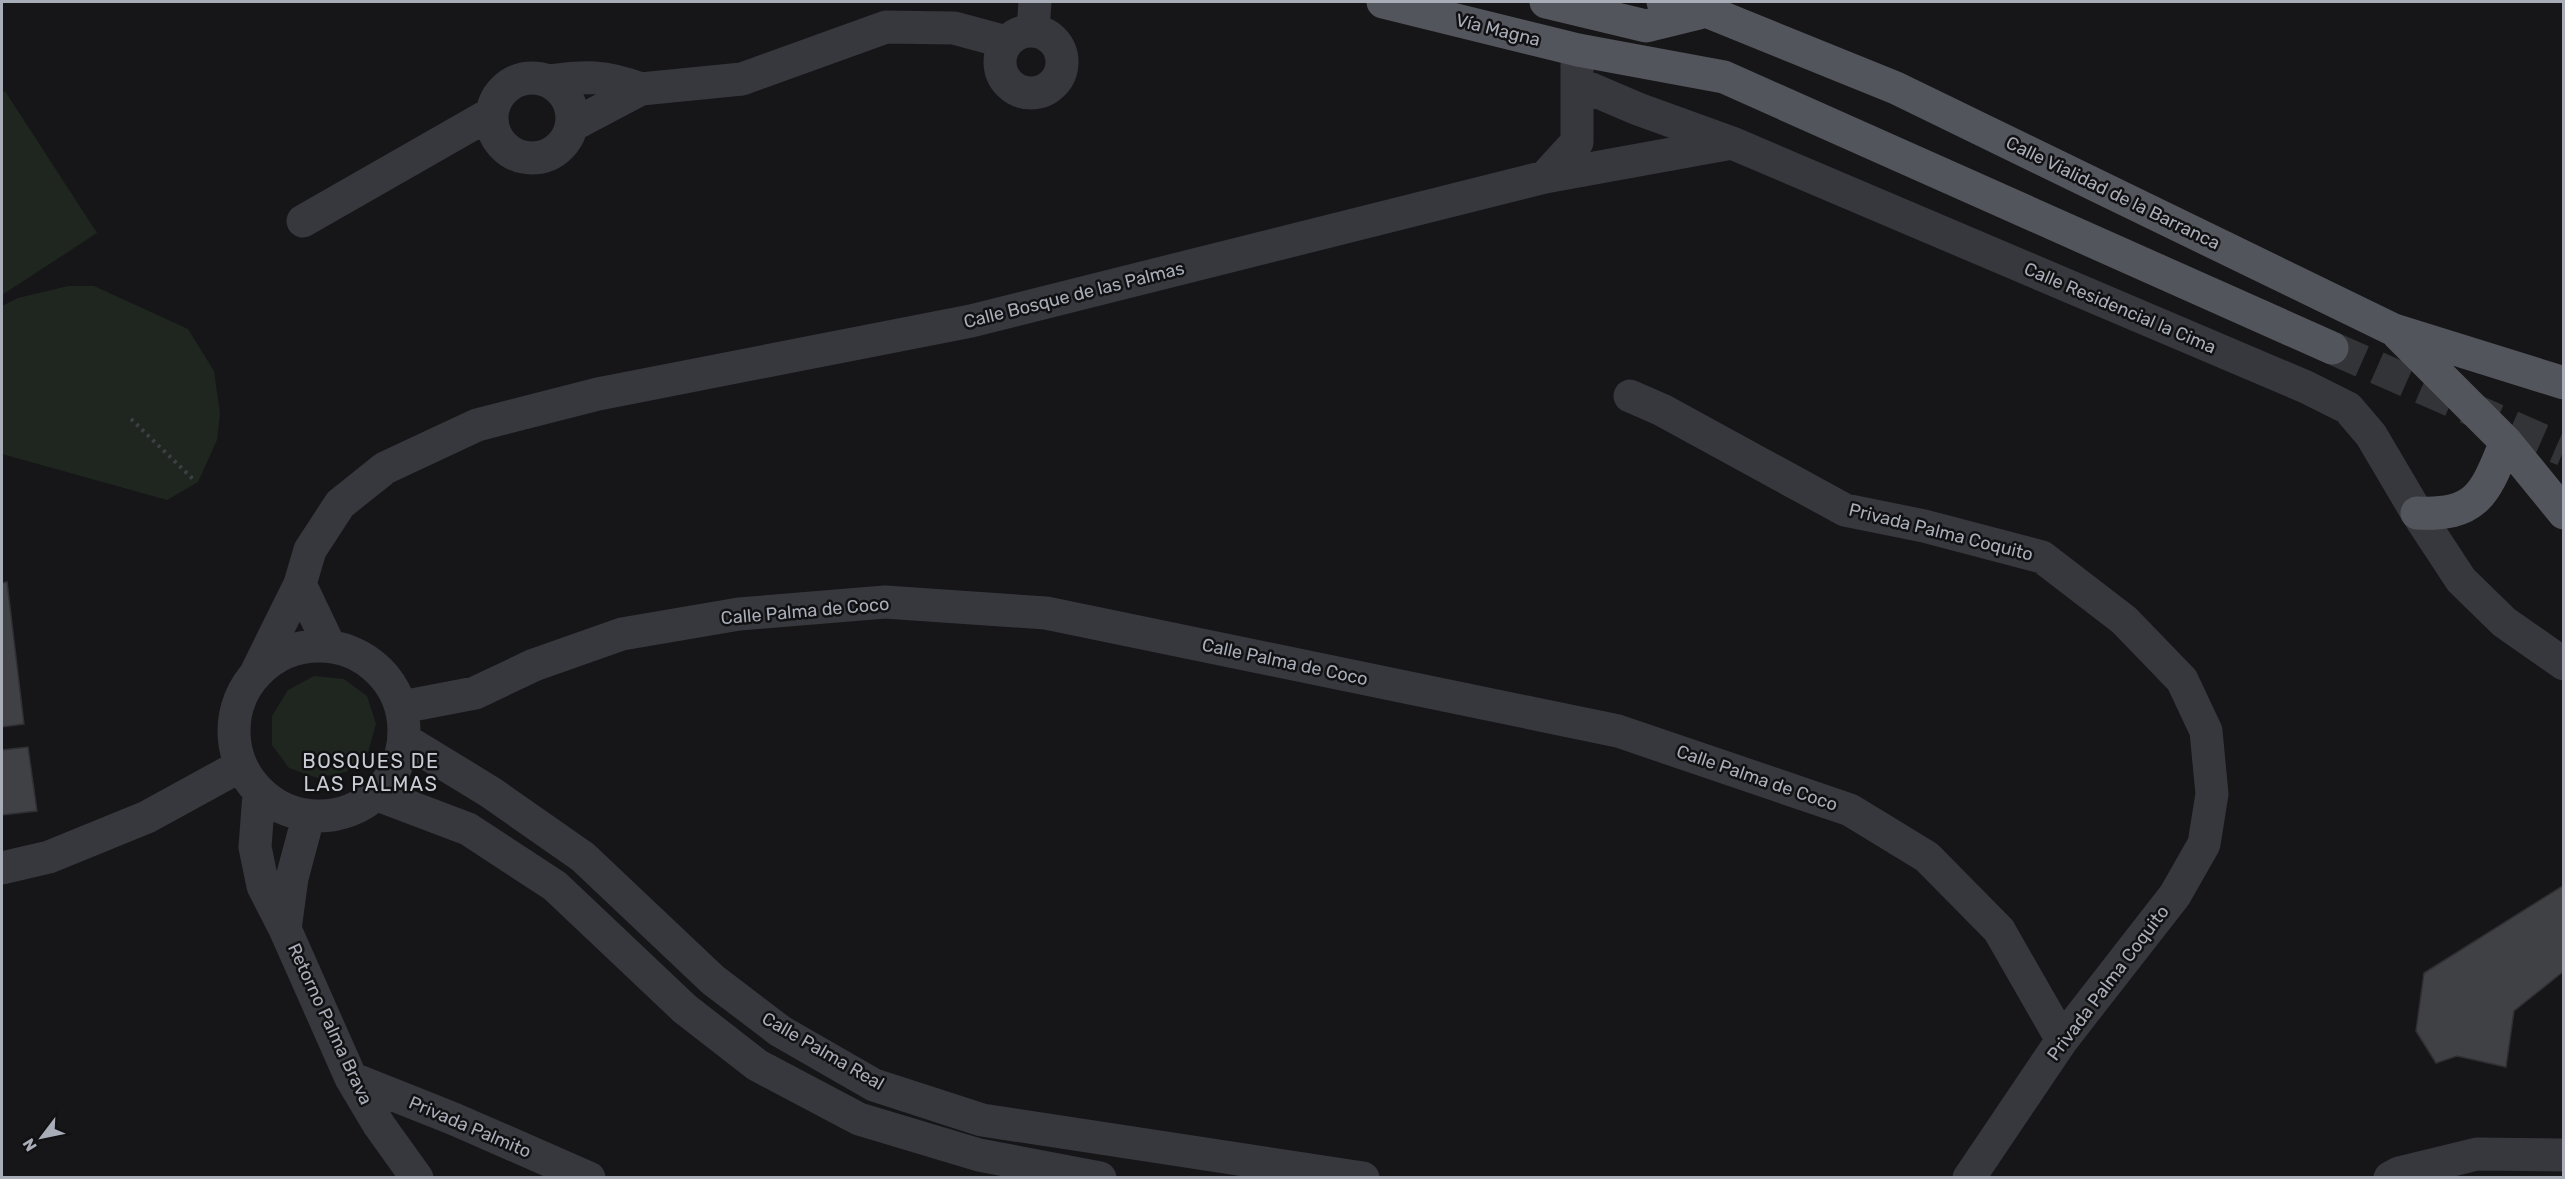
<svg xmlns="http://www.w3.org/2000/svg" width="2565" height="1179" font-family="Rubik,sans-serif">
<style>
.green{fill:#1e261f}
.building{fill:#404145;stroke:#303034;stroke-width:1.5}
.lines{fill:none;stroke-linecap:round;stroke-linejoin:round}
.major-tunnel{stroke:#333438;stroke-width:33;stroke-dasharray:33 16;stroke-linecap:butt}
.path{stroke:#3d3f44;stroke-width:4;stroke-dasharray:3 4.5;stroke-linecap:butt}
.minor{stroke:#37383d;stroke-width:33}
.major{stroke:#53555c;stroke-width:33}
.labels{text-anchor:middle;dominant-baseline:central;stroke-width:5;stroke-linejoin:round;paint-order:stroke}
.street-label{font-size:18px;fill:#a8adb8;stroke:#111113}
.neighbourhood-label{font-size:20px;letter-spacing:1.5px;fill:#c9ccd4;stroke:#111113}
</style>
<rect width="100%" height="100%" fill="#161618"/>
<path class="green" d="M 5,91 L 97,233 L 2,295 L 2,93 Z
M 68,286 L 94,286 L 188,329 L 214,371 L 220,413 L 217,440 L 198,482 L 167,500 L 2,454 L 2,306 L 18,298 Z
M 314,676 L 344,679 L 367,696 L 376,724 L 368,752 L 346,772 L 317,778 L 289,768 L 272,745 L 272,716 L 288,690 Z"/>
<path class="building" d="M 7,582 L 24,724 L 2,727 L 2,583 Z
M 28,747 L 37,811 L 2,815 L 2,750 Z
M 2564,885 L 2564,971 L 2514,1011 L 2506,1067 L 2457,1056 L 2436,1063 L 2416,1031 L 2424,973 Z"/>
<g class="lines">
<path class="major-tunnel" d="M 2332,348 L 2564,450"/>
<path class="path" d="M 131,419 L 195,481"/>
<path class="minor" d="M 1033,30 L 1035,2
M1000 62a31 31 0 1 1 62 0a31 31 0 1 1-62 0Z
M492 118a40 40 0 1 1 80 0a40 40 0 1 1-80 0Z
M 548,81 C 586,76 604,75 641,89
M 1577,83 L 1638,109 L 1732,143 L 2306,387 L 2348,408 L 2371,435 L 2417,513 L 2461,580 L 2504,622 L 2564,664
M 571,126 L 641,89 L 742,79 L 886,27 L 954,28 L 1006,42
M 1545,177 L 1577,142 L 1577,65
M 303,221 L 492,113
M 1630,396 L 1662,410 L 1845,510 L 1924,526 L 2042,557 L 2124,620 L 2182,680 L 2206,731 L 2212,794 L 2204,844 L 2175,895 L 2062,1040 L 1969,1178
M 300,584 L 329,645
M234 731a85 85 0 1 1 170 0a85 85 0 1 1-170 0Z
M 257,671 L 300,584 L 310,550 L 340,504 L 385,468 L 477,425 L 598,394 L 971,321 L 1545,177 L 1732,143
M 402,707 L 475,693 L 534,665 L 622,634 L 739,614 L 885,602 L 1046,613 L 1618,731 L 1850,810 L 1927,857 L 1999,930 L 2062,1040
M 405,740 L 490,792 L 583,857 L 713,980 L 780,1031 L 874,1085 L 982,1120 L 1363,1178
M 259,794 L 255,847 L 263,886 L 285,929 L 351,1078 L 379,1125 L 417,1178
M 378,795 L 468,829 L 555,886 L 685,1009 L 757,1065 L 859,1119 L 979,1155 L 1100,1178
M 2,868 L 49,857 L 147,817 L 240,766
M 285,929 L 292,878 L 308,818
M 351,1078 L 454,1119 L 589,1178
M 2390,1178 L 2399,1173 L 2477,1154 L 2564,1155"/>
<path class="major" d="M 1383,2 L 1578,50 L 1724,77 L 2332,348
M 1546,2 L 1646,26 L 1699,13
M 1663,2 L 1706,11 L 1896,88 L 2394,330 L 2564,383
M 2398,334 L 2506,442 L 2564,513
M 2417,513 C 2478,516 2485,493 2506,442"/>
</g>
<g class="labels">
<g class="street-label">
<text transform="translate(1498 30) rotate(14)">Vía Magna</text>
<text transform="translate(2113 193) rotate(26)">Calle Vialidad de la Barranca</text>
<text transform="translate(1074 295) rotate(-14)">Calle Bosque de las Palmas</text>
<text transform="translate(2120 308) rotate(23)">Calle Residencial la Cima</text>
<text transform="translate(1941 532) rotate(14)">Privada Palma Coquito</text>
<text transform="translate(805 611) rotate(-5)">Calle Palma de Coco</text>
<text transform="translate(1285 662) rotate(12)">Calle Palma de Coco</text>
<text transform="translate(1757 778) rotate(19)">Calle Palma de Coco</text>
<text transform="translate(2108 983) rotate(-53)">Privada Palma Coquito</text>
<text transform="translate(330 1024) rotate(65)">Retorno Palma Brava</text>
<text transform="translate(823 1051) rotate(30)">Calle Palma Real</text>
<text transform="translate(470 1127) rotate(23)">Privada Palmito</text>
</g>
<g class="neighbourhood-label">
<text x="371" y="761">BOSQUES DE<tspan x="371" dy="23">LAS PALMAS</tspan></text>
</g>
</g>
<rect width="2565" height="1179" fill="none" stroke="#a8adb8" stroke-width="6"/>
<g transform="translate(42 1137) rotate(238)" stroke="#111113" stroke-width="4.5" paint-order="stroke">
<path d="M0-4.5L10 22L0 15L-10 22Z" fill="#a8adb8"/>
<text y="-9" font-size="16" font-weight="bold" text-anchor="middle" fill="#a8adb8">N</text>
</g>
</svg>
